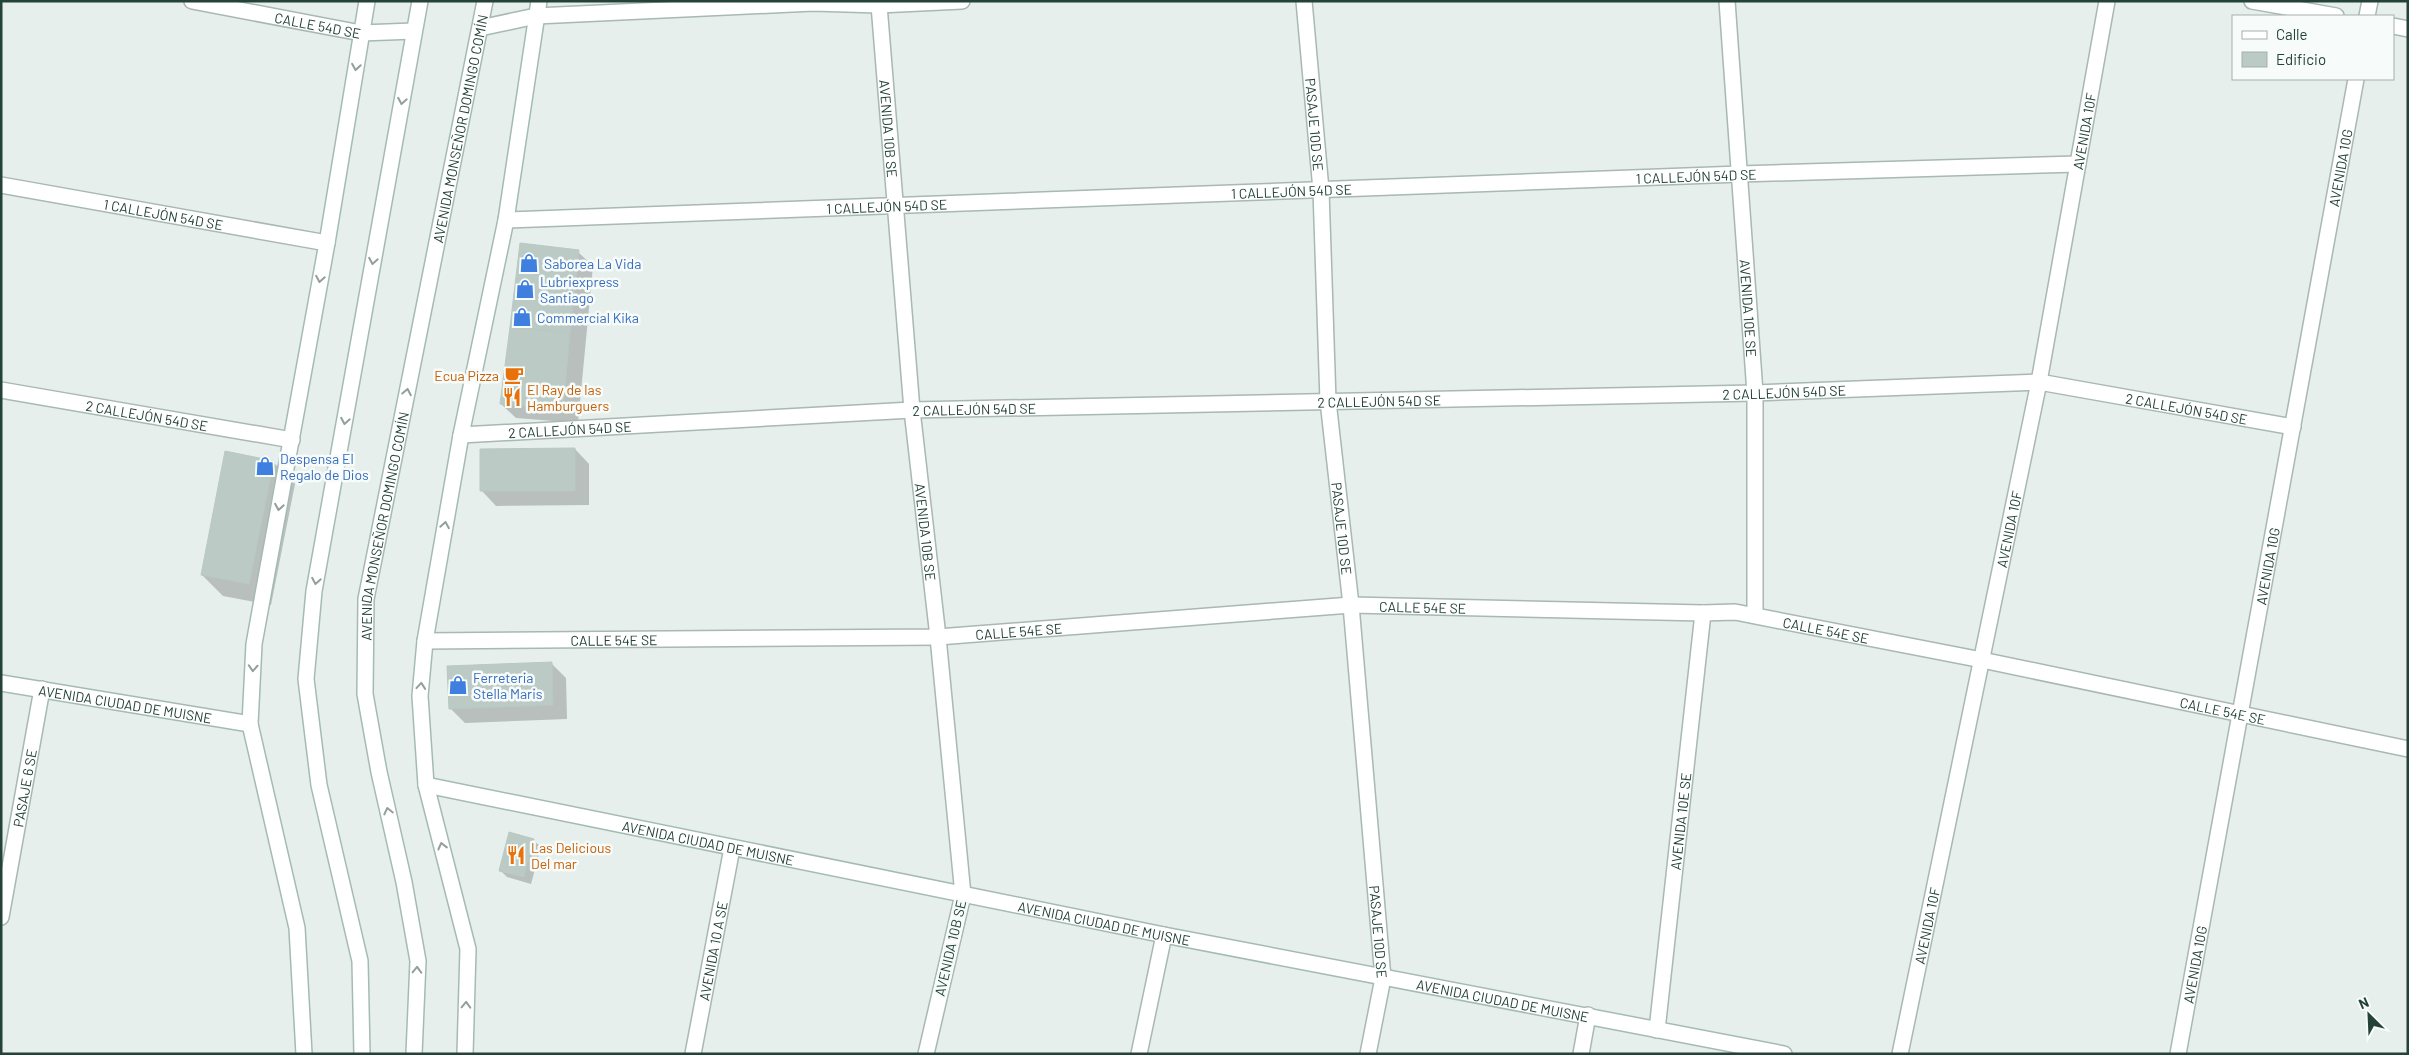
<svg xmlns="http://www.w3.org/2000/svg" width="2409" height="1055" font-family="Barlow,sans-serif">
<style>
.shadow{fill:#0003}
.building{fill:#bbcac4;stroke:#b8c9c2}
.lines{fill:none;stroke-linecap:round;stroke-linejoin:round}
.street-casing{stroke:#a8b8b2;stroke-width:18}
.secondary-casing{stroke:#a4bbb3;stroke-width:18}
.street{stroke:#fff;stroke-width:15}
.secondary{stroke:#fff;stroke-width:15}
.oneway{stroke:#92a09c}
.labels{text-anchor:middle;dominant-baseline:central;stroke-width:5;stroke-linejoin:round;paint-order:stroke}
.street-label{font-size:14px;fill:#24423a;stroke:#f7fbf9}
.shop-label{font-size:14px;fill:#366cbe;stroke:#f7fbf9;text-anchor:start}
.food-label{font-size:14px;fill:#c56008;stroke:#f7fbf9;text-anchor:start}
</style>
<rect width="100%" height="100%" fill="#e6efeb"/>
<path class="shadow" d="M 578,252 L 593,266 L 578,423 L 516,418 L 501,404 Z
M 575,449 L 589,464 L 589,505 L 496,506 L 482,491 Z
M 273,462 L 295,484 L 271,605 L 223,596 L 202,575 Z
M 551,663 L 566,678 L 567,719 L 465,723 L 451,709 Z
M 533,840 L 541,847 L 531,884 L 507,877 L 500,870 Z"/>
<path class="building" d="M 520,243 L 579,250 L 570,333 L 510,327 Z
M 510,327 L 570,333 L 563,409 L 500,404 Z
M 575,448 L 575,491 L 480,491 L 480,449 Z
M 225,451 L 274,461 L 249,584 L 201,575 Z
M 552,662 L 553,705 L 449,709 L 447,666 Z
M 509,832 L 534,839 L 524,877 L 499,871 Z"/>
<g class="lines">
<g class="street-casing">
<g id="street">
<path id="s1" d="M 192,1 L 361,33 L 414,31"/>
<path id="s2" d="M 1304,1 L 1321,190 L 1328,401 L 1351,605 L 1383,978 L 1368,1054"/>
<path id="s3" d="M 1727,1 L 1755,393 L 1755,615"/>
<path d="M 2252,1 L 2336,16"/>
<path id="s4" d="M 879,5 L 912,410 L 938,637 L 963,895 L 926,1054"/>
<path d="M 2367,16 L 2370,1"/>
<path d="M 2393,26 L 2408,29"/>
<path d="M 480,28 L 536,16 L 813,3 L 879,5 L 962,1"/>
<path id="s5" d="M 1,185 L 327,243"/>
<path id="s6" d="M 506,220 L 1740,174 L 2078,164"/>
<path id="s7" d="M 1,390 L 292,440"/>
<path id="s8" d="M 461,435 L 912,410 L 1755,393 L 2039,382 L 2293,427"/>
<path id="s9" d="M 425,641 L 938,637 L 1351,605 L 1703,613 L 1735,612 L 1982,660 L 2408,749"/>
<path id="s10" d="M 1,917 L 42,689"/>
<path id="s11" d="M 1657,1030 L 1703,613"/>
<path id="s12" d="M 693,1054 L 732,848"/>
<path d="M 1139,1054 L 1164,935"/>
<path d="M 1581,1054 L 1588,1015"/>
<path id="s13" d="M 1900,1054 L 2039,382 L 2107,1"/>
<path id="s14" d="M 2178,1054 L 2356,79"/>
</g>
</g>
<g class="secondary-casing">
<g id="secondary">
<path id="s15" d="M 1,683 L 250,724"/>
<path id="s16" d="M 426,785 L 1164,935 L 1784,1054"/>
<path d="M 304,1054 L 297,928 L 250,724 L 254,644 L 327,243 L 367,1"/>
<path d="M 362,1054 L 360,961 L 319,785 L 306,679 L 314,591 L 420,1"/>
<path id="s17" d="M 414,1054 L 418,961 L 404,882 L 379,772 L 365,694 L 366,599 L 485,1"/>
<path d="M 465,1054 L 468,949 L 426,785 L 420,696 L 425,641 L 461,435 L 506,220 L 539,1"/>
</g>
</g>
<use href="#street" class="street"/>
<use href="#secondary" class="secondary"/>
</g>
<defs><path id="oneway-chevron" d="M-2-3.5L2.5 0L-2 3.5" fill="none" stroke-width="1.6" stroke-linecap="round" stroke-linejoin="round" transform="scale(1.25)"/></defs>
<g class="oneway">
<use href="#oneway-chevron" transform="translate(356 67) rotate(99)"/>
<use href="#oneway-chevron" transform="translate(402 101) rotate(100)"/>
<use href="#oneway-chevron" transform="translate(373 261) rotate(100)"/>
<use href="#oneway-chevron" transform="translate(320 279) rotate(100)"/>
<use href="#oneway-chevron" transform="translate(407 392) rotate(-79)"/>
<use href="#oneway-chevron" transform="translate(345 421) rotate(100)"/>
<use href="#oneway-chevron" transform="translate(279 507) rotate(100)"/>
<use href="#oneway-chevron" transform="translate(445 525) rotate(-80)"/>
<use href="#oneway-chevron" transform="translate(316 581) rotate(100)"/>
<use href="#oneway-chevron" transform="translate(253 668) rotate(93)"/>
<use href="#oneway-chevron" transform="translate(421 686) rotate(-85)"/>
<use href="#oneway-chevron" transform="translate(388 811) rotate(-103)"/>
<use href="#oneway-chevron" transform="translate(442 846) rotate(-104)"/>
<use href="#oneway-chevron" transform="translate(417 970) rotate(-88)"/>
<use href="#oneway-chevron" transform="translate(466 1005) rotate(-88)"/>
</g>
<defs>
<g id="shop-bare" transform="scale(1.5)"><path d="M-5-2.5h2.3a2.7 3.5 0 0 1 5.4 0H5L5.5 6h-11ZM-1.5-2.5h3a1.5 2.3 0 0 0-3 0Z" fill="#3f7fe0" stroke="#f7fbf9" stroke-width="2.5" paint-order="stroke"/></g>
<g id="cafe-bare" transform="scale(1.5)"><path d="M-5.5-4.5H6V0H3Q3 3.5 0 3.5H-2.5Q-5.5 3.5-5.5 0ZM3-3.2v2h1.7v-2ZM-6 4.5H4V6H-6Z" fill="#e8710a" stroke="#f7fbf9" stroke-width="2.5" paint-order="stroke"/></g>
<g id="restaurant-bare" transform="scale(1.5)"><path d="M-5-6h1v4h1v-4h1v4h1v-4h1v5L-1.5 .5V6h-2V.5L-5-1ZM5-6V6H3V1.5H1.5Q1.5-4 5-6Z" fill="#e8710a" stroke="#f7fbf9" stroke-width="2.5" paint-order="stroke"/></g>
</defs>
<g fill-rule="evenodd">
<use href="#shop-bare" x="529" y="263"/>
<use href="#shop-bare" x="525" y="289"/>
<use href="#shop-bare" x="522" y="317"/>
<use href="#cafe-bare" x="514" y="375"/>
<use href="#restaurant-bare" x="512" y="397"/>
<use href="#shop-bare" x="265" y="466"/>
<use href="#shop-bare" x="458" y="685"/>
<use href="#restaurant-bare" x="516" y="855"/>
</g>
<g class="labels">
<g class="street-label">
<text stroke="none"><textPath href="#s1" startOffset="128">CALLE 54D SE</textPath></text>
<text stroke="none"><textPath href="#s2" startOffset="124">PASAJE 10D SE</textPath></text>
<text stroke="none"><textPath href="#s4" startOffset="124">AVENIDA 10B SE</textPath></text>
<text stroke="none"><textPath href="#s17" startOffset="940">AVENIDA MONSEÑOR DOMINGO COMÍN</textPath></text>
<text stroke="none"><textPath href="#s13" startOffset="941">AVENIDA 10F</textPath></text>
<text stroke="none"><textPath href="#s14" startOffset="901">AVENIDA 10G</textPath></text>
<text stroke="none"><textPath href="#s6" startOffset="1191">1 CALLEJÓN 54D SE</textPath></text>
<text stroke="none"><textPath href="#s6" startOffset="786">1 CALLEJÓN 54D SE</textPath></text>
<text stroke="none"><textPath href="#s6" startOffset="381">1 CALLEJÓN 54D SE</textPath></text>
<text stroke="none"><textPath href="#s5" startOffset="165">1 CALLEJÓN 54D SE</textPath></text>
<text stroke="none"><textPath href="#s3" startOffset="308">AVENIDA 10E SE</textPath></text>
<text stroke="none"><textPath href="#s8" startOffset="1324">2 CALLEJÓN 54D SE</textPath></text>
<text stroke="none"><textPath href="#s8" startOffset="919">2 CALLEJÓN 54D SE</textPath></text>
<text stroke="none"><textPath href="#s8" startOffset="1729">2 CALLEJÓN 54D SE</textPath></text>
<text stroke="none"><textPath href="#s8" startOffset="514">2 CALLEJÓN 54D SE</textPath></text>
<text stroke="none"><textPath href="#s7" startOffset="148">2 CALLEJÓN 54D SE</textPath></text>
<text stroke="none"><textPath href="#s8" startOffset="109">2 CALLEJÓN 54D SE</textPath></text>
<text stroke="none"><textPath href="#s17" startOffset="535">AVENIDA MONSEÑOR DOMINGO COMÍN</textPath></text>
<text stroke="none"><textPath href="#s2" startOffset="529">PASAJE 10D SE</textPath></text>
<text stroke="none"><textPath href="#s13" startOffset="536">AVENIDA 10F</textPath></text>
<text stroke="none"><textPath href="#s4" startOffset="529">AVENIDA 10B SE</textPath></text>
<text stroke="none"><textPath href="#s14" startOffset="496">AVENIDA 10G</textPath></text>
<text stroke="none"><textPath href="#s9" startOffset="999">CALLE 54E SE</textPath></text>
<text stroke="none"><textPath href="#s9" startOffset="1404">CALLE 54E SE</textPath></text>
<text stroke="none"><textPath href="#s9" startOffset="594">CALLE 54E SE</textPath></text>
<text stroke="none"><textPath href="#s9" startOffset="189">CALLE 54E SE</textPath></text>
<text stroke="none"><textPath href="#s15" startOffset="126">AVENIDA CIUDAD DE MUISNE</textPath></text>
<text stroke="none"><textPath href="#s9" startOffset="1809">CALLE 54E SE</textPath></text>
<text stroke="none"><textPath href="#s10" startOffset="131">PASAJE 6 SE</textPath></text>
<text stroke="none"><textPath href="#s11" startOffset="210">AVENIDA 10E SE</textPath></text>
<text stroke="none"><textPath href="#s16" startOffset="288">AVENIDA CIUDAD DE MUISNE</textPath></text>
<text stroke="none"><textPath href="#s16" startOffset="692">AVENIDA CIUDAD DE MUISNE</textPath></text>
<text stroke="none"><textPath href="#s13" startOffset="131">AVENIDA 10F</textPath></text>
<text stroke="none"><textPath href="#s2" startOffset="934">PASAJE 10D SE</textPath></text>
<text transform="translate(950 948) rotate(-77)">AVENIDA 10B SE</text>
<text stroke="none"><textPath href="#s12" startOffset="105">AVENIDA 10 A SE</textPath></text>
<text stroke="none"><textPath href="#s14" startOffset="91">AVENIDA 10G</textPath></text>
<text stroke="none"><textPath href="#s16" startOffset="1098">AVENIDA CIUDAD DE MUISNE</textPath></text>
</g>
<g class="shop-label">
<text x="544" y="263">Saborea La Vida</text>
<text x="540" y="281">Lubriexpress<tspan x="540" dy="16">Santiago</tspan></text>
<text x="537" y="317">Commercial Kika</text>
<text x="280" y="458">Despensa El<tspan x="280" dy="16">Regalo de Dios</tspan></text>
<text x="473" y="677">Ferreteria<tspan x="473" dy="16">Stella Maris</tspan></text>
</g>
<g class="food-label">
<text x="499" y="375" text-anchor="end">Ecua Pizza</text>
<text x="527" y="389">El Ray de las<tspan x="527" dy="16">Hamburguers</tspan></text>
<text x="531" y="847">Las Delicious<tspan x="531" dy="16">Del mar</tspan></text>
</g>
</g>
<rect width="2409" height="1055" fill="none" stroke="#24423a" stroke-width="5"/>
<rect x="2232" y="15" width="162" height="65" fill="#f7fbf9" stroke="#a3b1ad"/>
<rect x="2242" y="31" width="25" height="8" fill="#ffffff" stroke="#a3b1ad"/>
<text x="2276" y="40" font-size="15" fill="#24423a">Calle</text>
<rect x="2242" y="52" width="25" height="15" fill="#bbcac4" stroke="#a3b1ad"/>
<text x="2276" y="65" font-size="15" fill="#24423a">Edificio</text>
<g transform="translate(2369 1015) rotate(336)" stroke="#f7fbf9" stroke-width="4" paint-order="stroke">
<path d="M0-4L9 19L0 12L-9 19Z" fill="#24423a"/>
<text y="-8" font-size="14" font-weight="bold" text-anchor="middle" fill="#24423a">N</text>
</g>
</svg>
